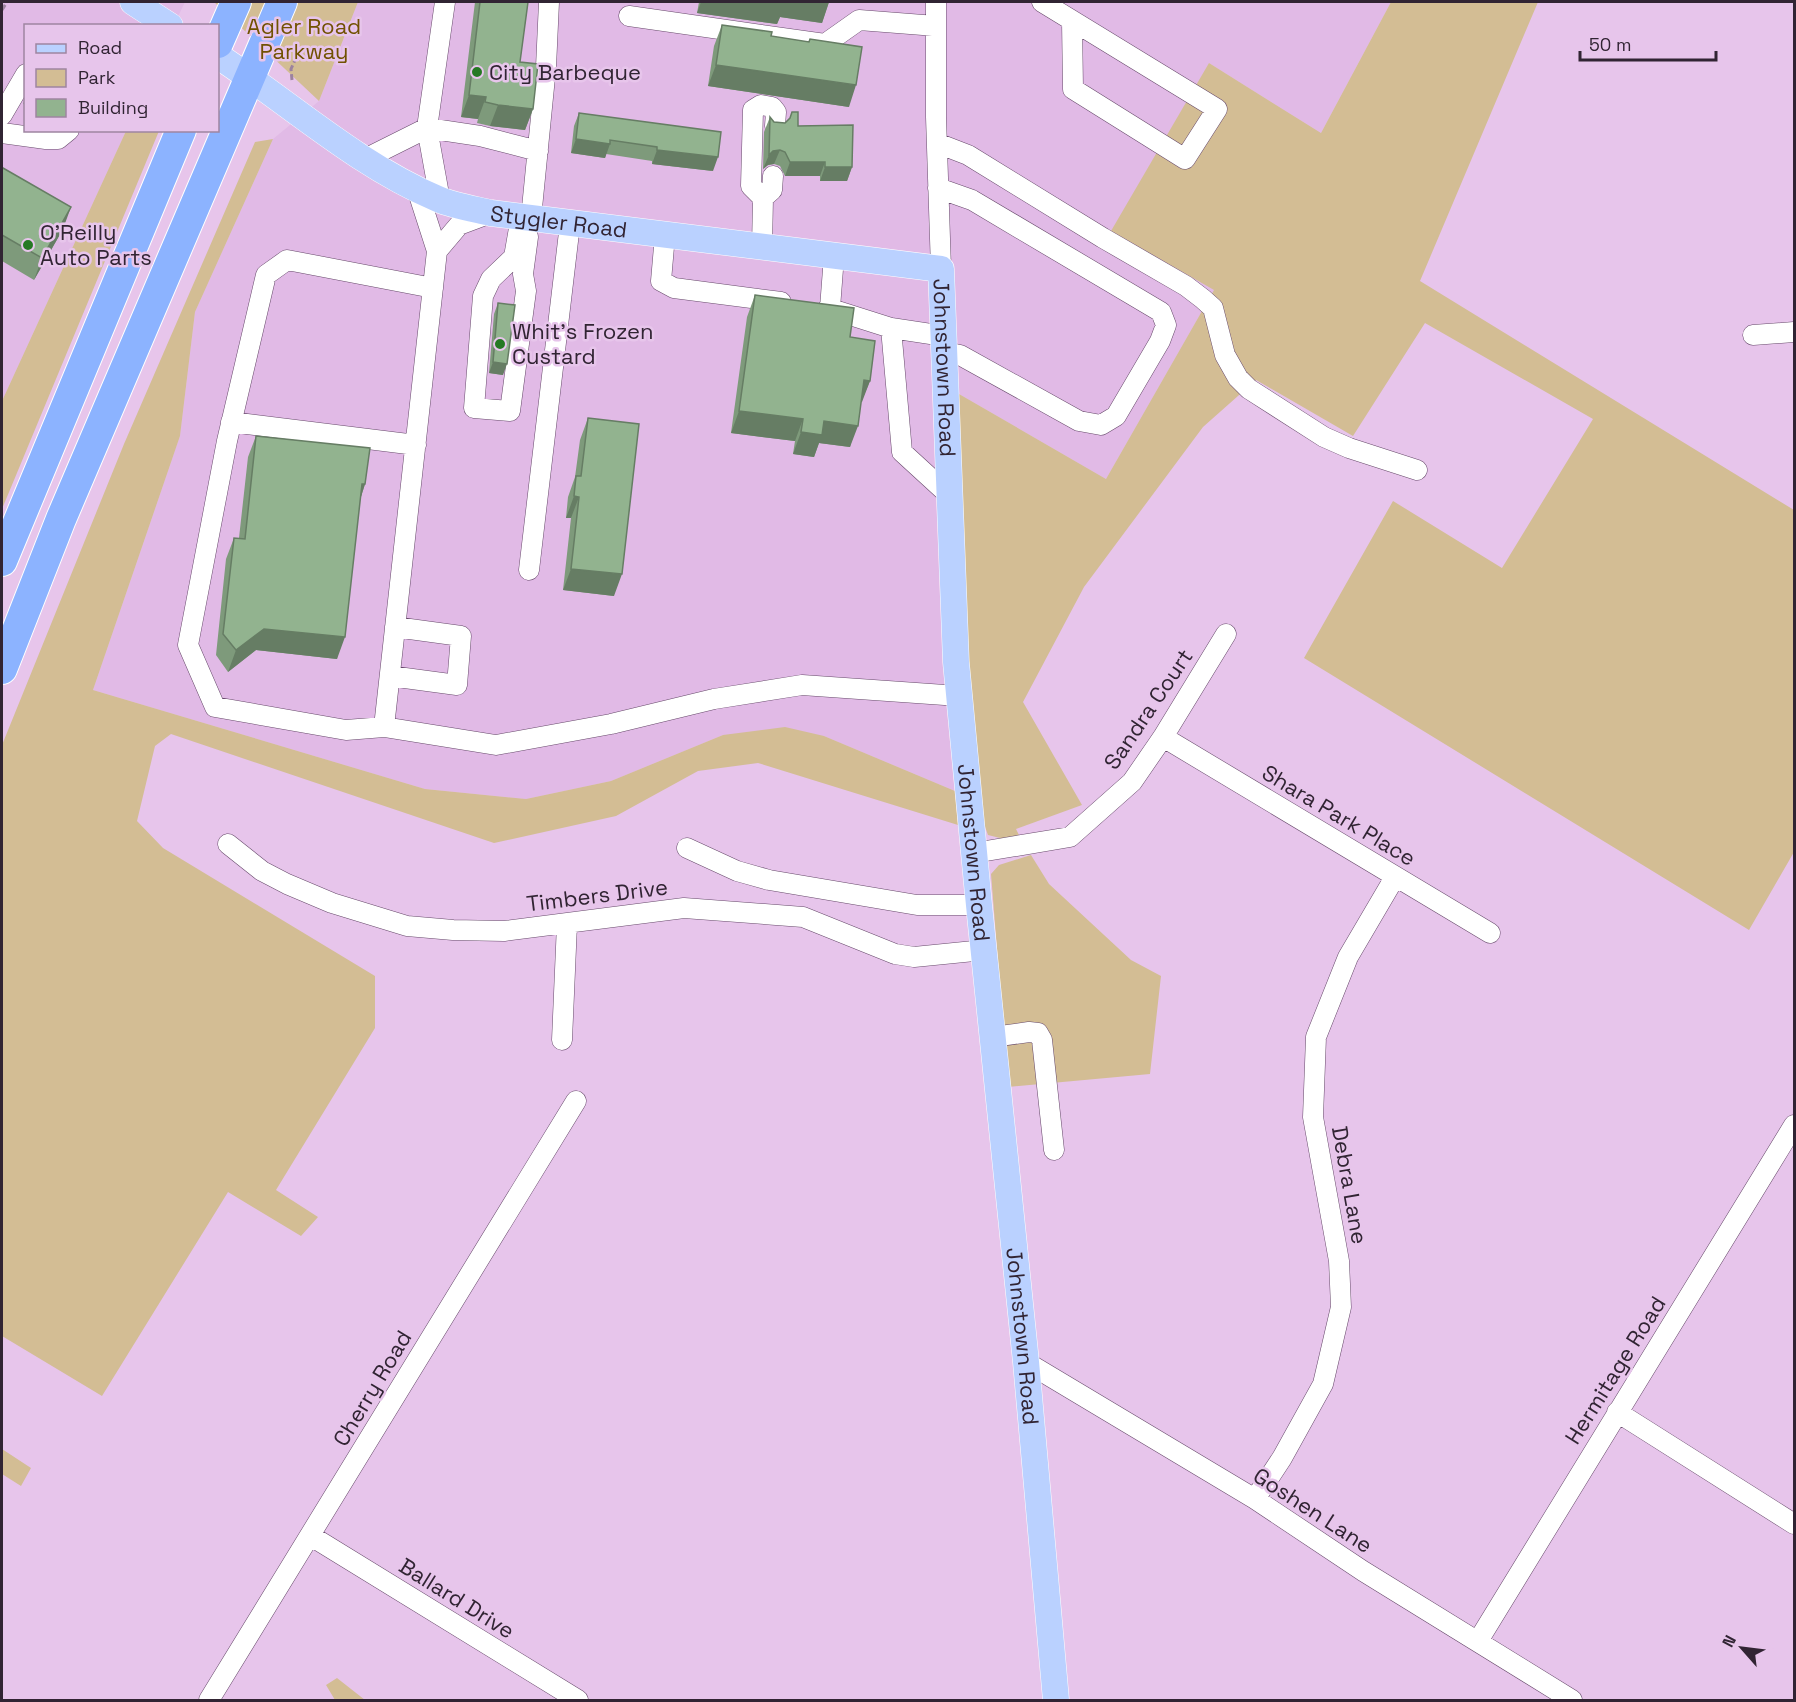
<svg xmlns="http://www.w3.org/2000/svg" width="1796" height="1702" font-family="'Space Grotesk',sans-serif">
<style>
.built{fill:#e1bae6}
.green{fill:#d3bd94}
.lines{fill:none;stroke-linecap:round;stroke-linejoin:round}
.minor-casing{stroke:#674a6b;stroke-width:21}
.major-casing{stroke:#fff;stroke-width:27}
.highway-casing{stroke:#fff;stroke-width:32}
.path{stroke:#9c829f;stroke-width:3;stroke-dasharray:6 3;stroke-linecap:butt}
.minor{stroke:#fff;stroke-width:20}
.major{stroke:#bad1ff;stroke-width:26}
.highway{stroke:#8cb3ff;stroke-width:30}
.wall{fill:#7e9a7b}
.shaded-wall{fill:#667d64}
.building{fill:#92b38f;stroke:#667d64;stroke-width:1.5}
.poi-dot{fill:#267924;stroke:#e7c5eb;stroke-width:2}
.labels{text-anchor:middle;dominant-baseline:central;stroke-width:5;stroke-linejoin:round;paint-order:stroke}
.park-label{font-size:22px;fill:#715102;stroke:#e7c5eb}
.poi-label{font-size:22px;fill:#312433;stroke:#e7c5eb;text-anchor:start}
.street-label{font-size:22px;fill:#312433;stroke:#e7c5eb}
</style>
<rect width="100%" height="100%" fill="#e7c5eb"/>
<path class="built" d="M 2,2 L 185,2 L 174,25 L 26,26 L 26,130 L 126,131 L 2,401 Z
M 358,2 L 1391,2 L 1321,133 L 1209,63 L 1214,290 L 1106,479 L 959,394 L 980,793 L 955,791 L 824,736 L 723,735 L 611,781 L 526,799 L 425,789 L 93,690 L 180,436 L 195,312 L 273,139 L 319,101 Z"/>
<path class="green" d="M 214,2 L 358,2 L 319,101 Z
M 1391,2 L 1538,2 L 1420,281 L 1794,510 L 1794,852 L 1749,930 L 1304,658 L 1393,501 L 1502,568 L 1593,419 L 1425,323 L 1353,436 L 1256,380 L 1203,427 L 1084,587 L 1023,702 L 1082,805 L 1016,829 L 1021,839 L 1000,838 L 988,835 L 984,824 L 962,596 L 959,394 L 1106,479 L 1214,290 L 1111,231 L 1209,63 L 1321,133 Z
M 126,131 L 159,131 L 2,509 L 2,401 Z
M 273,139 L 195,312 L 180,436 L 93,690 L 425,789 L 526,799 L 611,781 L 723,735 L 785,727 L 824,736 L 955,791 L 958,825 L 758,763 L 698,771 L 616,816 L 494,843 L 171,734 L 155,746 L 137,821 L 163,848 L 375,976 L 375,1028 L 276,1190 L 318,1217 L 301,1236 L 228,1192 L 102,1396 L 2,1336 L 2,745 L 124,444 L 255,142 Z
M 1031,855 L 1049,884 L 1131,960 L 1161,976 L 1150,1074 L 1008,1087 L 991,874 L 999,865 Z
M 2,1449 L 31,1468 L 21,1486 L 2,1474 Z
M 337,1678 L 365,1700 L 335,1700 L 326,1685 Z"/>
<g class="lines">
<g class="minor-casing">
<path id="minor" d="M 936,2 L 936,117 L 941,269
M 1042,2 L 1217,109 L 1185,159 L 1073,89 L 1072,21
M 629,16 L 825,44 L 859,20 L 936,26
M 2,115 L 26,74
M 2,133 L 46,139 L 58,139 L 69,130
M 937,143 L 968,155 L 1103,238 L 1186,286 L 1203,299 L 1213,308 L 1225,355 L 1238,378 L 1249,389 L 1324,437 L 1349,448 L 1417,470
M 363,160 L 427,128 L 480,136 L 538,151
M 773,176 L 772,190 L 763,198 L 751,186 L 753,110 L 761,105 L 772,107 L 776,112 L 775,126
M 938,188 L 972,200 L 1161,312 L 1166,325 L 1160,341 L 1116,416 L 1101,425 L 1079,421 L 960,355 L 945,352
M 417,189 L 437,251 L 384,727 L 346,730 L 215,707 L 188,645 L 227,441 L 266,275 L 287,260 L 433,288
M 440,200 L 427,128 L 445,2
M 531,218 L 546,67 L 549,2
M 519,230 L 526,232 L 528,237 L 523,274 L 526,291 L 510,411 L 474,408 L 483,296 L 491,279 L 514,257 L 521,217
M 665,235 L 661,281 L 674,288 L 781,302
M 762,247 L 763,198
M 437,251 L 459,225 L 491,213
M 828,308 L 891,328
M 830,308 L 834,256
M 1753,335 L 1794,332
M 944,336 L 891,328 L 902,452 L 950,496
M 231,422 L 416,445
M 529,570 L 570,224
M 390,676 L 457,685 L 461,636 L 395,627
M 384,727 L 496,745 L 611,724 L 714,699 L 802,685 L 959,696
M 1163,737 L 1490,933
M 228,844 L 262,871 L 287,884 L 332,903 L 407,926 L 453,930 L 504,931 L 684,908 L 803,917 L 895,954 L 914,957 L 984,950
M 687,848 L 737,871 L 769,880 L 917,905 L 979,905
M 974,853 L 1070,837 L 1132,782 L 1163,737 L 1226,634
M 993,1037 L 1029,1032 L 1038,1033 L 1042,1040 L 1054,1150
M 562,1040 L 567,924
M 1026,1362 L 1255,1499 L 1363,1571 L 1572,1700
M 1617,1412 L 1794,1524
M 1255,1499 L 1282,1458 L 1323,1384 L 1341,1307 L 1339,1261 L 1313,1117 L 1316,1037 L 1348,957 L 1395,877
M 311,1536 L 578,1700
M 1478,1641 L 1794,1125
M 209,1700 L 576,1101"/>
</g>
<g class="major-casing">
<g id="major">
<path d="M 133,2 L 170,26"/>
<path id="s1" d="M 218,56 C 291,104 356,164 438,199 C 454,206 474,209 491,213 L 941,269 L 956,662 L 979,905 L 1026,1362 L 1056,1700"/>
</g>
</g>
<g class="highway-casing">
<path id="highway" d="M 218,43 L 236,2
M 2,561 L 181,130
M 2,669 L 61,519 L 282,2"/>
</g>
<path class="path" d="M 2,10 L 7,2
M 292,80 L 291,69 L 300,49 L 307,51"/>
<use href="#minor" class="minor"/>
<use href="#major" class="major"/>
<use href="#highway" class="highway"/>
</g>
<path class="wall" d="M 475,2 L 528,2 L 520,62 L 533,109 L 525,130 L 490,126 L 477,123 L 478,119 L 461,117 Z
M 699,2 L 829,2 L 822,23 L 780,17 L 777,24 L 697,13 Z
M 722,25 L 771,36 L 809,42 L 810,39 L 849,107 L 708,86 L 714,46 Z
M 26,96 L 26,105 L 23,104 Z
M 579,113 L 713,171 L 652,164 L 652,161 L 606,154 L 605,158 L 571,153 L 574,126 Z
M 770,117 L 774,122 L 798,126 L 852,167 L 847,181 L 820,181 L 820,176 L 785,176 L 780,166 L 774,164 L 768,165 L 763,169 L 764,132 Z
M 2,170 L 63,229 L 34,280 L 2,261 Z
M 755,295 L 850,337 L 870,381 L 861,402 L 850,447 L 819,443 L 814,457 L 793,454 L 795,441 L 731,433 L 747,317 Z
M 498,303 L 503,375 L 489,373 L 494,314 Z
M 588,418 L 614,596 L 563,590 L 571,518 L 566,518 L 568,497 L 575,477 L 580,440 Z
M 256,436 L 365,484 L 360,500 L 337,659 L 256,650 L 228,672 L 216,655 L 226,559 L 234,538 L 239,538 L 248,457 Z"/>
<path class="shaded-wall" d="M 701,2 L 829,2 L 822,23 L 780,17 L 777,24 L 697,13 Z
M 716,65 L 856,85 L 849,107 L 708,86 Z
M 469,95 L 486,97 L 478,119 L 461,117 Z
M 498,105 L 533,109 L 525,130 L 490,126 Z
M 576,139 L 610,144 L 605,158 L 571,153 Z
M 657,150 L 718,157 L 713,171 L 652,164 Z
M 780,150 L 774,164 L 768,165 L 763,169 L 769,155 L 773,151 Z
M 790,162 L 825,162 L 820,176 L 785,176 Z
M 825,167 L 852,167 L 847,181 L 820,181 Z
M 71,207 L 63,229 L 34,280 L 42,258 Z
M 493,362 L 507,364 L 503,375 L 489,373 Z
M 864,380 L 870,381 L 862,402 L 856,402 Z
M 739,411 L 803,419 L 795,441 L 731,433 Z
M 824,421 L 858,426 L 850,447 L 819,443 L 814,457 L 793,454 L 801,432 Z
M 362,484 L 365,484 L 358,506 Z
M 574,496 L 579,497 L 571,518 L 566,518 Z
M 571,569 L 622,574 L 614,596 L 563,590 Z
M 264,629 L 345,637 L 337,659 L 256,650 L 228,672 L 236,650 Z"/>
<path class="building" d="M 480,2 L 528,2 L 520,62 L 538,64 L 533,109 L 498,105 L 485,102 L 486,97 L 469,95 Z
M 722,25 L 772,32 L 771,36 L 809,42 L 810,39 L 862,47 L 856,85 L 716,65 Z
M 792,112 L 798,112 L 798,126 L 853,125 L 852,167 L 825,167 L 825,162 L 790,162 L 785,152 L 780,150 L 773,151 L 769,155 L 770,117 L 774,122 L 785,123 L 790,118 Z
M 579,113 L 721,132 L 718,157 L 657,150 L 657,147 L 610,140 L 610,144 L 576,139 Z
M 3,168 L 71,207 L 42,258 L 2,235 L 2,170 Z
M 755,295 L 854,308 L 850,337 L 875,341 L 870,381 L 864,380 L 858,426 L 824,421 L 822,435 L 801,432 L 803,419 L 739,411 Z
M 498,303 L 515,305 L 507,364 L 493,362 Z
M 588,418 L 639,424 L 622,574 L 571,569 L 579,497 L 574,496 L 576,476 L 581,476 Z
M 256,436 L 370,448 L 365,484 L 362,484 L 345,637 L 264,629 L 236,650 L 223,634 L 234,538 L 245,539 Z"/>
<g class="poi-dot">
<circle cx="477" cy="72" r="6"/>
<circle cx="28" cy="245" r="6"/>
<circle cx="500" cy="344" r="6"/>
</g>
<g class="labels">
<g class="park-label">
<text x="304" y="26">Agler Road<tspan x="304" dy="25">Parkway</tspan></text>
</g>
<g class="poi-label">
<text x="489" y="72">City Barbeque</text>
<text x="40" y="232">O'Reilly<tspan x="40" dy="25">Auto Parts</tspan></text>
<text x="512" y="331">Whit's Frozen<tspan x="512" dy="25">Custard</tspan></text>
</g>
<g class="street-label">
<text stroke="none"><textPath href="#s1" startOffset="386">Stygler Road</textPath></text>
<text stroke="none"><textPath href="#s1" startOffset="870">Johnstown Road</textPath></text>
<text transform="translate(1148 709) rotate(-56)">Sandra Court</text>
<text transform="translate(1339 815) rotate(31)">Shara Park Place</text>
<text stroke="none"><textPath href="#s1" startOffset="1356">Johnstown Road</textPath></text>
<text transform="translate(597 895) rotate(-7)">Timbers Drive</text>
<text transform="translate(1350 1185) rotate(80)">Debra Lane</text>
<text stroke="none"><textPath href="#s1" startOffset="1842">Johnstown Road</textPath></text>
<text transform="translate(1615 1370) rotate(-58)">Hermitage Road</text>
<text transform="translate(372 1388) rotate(-59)">Cherry Road</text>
<text transform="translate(1313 1510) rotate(33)">Goshen Lane</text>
<text transform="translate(457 1598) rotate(32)">Ballard Drive</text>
</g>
</g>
<rect width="1796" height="1702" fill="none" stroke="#312433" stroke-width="6"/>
<rect x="24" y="24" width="195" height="108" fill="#e7c5eb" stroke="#9e85a1" stroke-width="1.5"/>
<rect x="36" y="44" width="30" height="9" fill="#bad1ff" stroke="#9e85a1" stroke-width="1.5"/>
<text x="78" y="54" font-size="18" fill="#312433">Road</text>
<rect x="36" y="69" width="30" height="18" fill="#d3bd94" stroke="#9e85a1" stroke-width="1.5"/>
<text x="78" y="84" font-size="18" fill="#312433">Park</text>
<rect x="36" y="99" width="30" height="18" fill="#92b38f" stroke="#9e85a1" stroke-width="1.5"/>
<text x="78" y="114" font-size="18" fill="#312433">Building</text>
<g transform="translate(1742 1648) rotate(298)" stroke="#e7c5eb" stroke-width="4.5" paint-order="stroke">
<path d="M0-4.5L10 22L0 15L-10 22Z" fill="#312433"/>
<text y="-9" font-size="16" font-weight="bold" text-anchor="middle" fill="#312433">N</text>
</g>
<path d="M1580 51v9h136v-9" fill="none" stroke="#312433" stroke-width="3"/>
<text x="1589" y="51" font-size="18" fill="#312433" stroke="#e7c5eb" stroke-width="4.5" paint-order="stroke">50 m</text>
</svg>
